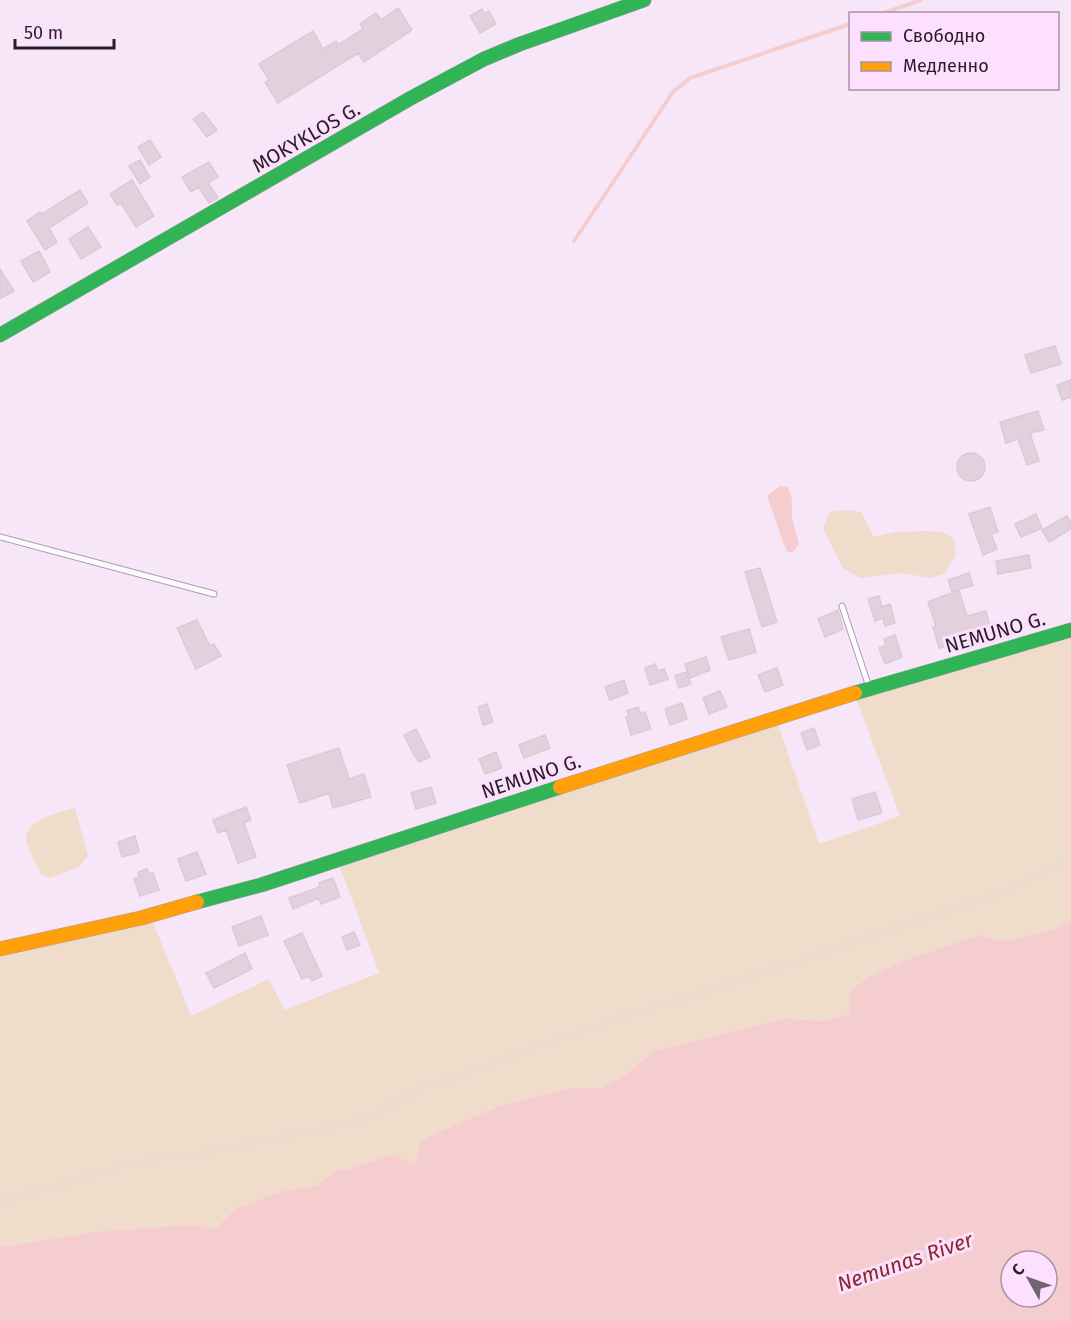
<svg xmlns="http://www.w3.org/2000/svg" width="1071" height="1321" font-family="'Fira Sans',sans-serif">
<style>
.green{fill:#efdccb}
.water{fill:#f6cdce;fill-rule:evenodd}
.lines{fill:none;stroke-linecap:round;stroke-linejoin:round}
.stream{stroke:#f6cdce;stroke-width:4}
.building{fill:#e2d0dd;stroke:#dacad7;stroke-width:1.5}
.lane-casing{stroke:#ab9eac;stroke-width:7}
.fast-casing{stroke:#ab9eac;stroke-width:15}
.slow-casing{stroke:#ab9eac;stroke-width:15}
.path{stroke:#dfdadf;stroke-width:2;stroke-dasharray:4.5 3;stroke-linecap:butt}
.lane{stroke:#fefbfe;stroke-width:5}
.fast{stroke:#30b455;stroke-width:14}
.slow{stroke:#ff9f0a;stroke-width:14}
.labels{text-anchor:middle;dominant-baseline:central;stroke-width:6;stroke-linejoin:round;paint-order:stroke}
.street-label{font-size:20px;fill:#291d29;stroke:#fce0fd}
.water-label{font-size:21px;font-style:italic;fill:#882828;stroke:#fce0fd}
</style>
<rect width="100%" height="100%" fill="#f6e6f7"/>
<path class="green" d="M 848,510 L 861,512 L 874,537 L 894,532 L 928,531 L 943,532 L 954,539 L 956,555 L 945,573 L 931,578 L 901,573 L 860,578 L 843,568 L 823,529 L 830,512 Z
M 1071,636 L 1071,922 L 1046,932 L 1006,941 L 978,935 L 903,961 L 871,976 L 850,1014 L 820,1021 L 786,1018 L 654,1051 L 629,1072 L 602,1088 L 569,1088 L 497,1107 L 434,1134 L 419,1143 L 417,1159 L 414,1164 L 392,1155 L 349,1169 L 338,1169 L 318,1186 L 234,1210 L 218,1226 L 211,1229 L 200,1225 L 186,1225 L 95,1232 L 7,1246 L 0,1245 L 0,957 L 153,922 L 191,1016 L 269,979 L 284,1010 L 379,973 L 340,867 L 778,724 L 819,844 L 900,816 L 856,698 Z
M 75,808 L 88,856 L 79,867 L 50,878 L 41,874 C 36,864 30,854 27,844 C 20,820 59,813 75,808 Z"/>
<path class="water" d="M 780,486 L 787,487 C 794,495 791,505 792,515 C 793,525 797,535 799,544 L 794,551 L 790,553 L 786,550 L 767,496 Z
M 1071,922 L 1071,1321 L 0,1321 L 0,1245 L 7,1246 L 95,1232 L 186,1225 L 200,1225 L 211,1229 L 218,1226 L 234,1210 L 283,1191 L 317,1186 L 338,1169 L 349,1169 L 392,1155 L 414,1164 L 417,1159 L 419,1143 L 434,1134 L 497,1107 L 569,1088 L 602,1088 L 629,1072 L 654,1051 L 786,1018 L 820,1021 L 850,1014 L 850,991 L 871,976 L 903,961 L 978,935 L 1006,941 L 1046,932 ZM 1011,1261 L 1047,1261 L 1047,1297 L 1011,1297 Z"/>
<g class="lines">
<path class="stream" d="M 881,14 L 921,0
M 574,241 L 673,92 L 690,78 L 850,24"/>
</g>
<path class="building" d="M 398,8 L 412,30 L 364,62 L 358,53 L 278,103 L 265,82 L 269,80 L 259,64 L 313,31 L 323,49 L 336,41 L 338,45 L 363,29 L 360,24 L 376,13 L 381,20 Z
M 482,9 L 484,14 L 489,11 L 496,24 L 480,33 L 470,16 Z
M 203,112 L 217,130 L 207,137 L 193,119 Z
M 150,140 L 161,157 L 149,165 L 138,147 Z
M 140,160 L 150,177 L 140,184 L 129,166 Z
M 209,162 L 218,177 L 208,183 L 218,198 L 209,203 L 199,187 L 191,192 L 182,177 Z
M 132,180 L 154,216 L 136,227 L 121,203 L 117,205 L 110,194 Z
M 80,190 L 88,203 L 49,228 L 57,242 L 45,250 L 27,221 L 40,212 L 42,214 Z
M 88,227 L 101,247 L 81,259 L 69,239 Z
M 39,251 L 50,272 L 33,282 L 21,261 Z
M 0,269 L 14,291 L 0,299 Z
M 1055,346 L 1061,364 L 1031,373 L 1025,355 Z
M 1071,380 L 1071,397 L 1062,400 L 1057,385 Z
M 1038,411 L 1044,430 L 1030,433 L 1039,461 L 1027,465 L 1018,439 L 1006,443 L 1000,422 Z
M957 467a14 14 0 1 1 28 0a14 14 0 1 1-28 0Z
M 990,507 L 998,532 L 991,534 L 997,549 L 983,555 L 969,514 Z
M 1036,514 L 1042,528 L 1021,537 L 1015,524 Z
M 1067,516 L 1071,524 L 1071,529 L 1049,542 L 1042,530 Z
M 1029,555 L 1031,568 L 998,574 L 996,561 Z
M 760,568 L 777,622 L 762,627 L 745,572 Z
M 969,573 L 973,585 L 952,592 L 948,580 Z
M 959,590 L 967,616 L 986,611 L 992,634 L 939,648 L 933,627 L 936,626 L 928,602 Z
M 879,596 L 882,607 L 890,604 L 895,623 L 885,626 L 883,618 L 875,621 L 868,599 Z
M 838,610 L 843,629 L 825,637 L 818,619 Z
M 197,620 L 210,646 L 214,644 L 221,656 L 196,669 L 177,628 Z
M 749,629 L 756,652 L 729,660 L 721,637 Z
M 895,635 L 902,657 L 885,664 L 879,648 L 886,645 L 884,639 Z
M 706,657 L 710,670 L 690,678 L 685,664 Z
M 655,664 L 658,671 L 664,669 L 668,679 L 650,685 L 645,668 Z
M 777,668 L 783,685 L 765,692 L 758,675 Z
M 686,672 L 691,684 L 679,688 L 675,676 Z
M 624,680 L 628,693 L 610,700 L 605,687 Z
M 720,691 L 727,707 L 709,714 L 703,698 Z
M 682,703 L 687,719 L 670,725 L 665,709 Z
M 487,704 L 493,722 L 483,725 L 478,707 Z
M 638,707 L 640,713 L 645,712 L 651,729 L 631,735 L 626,717 L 629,716 L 627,711 Z
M 814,728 L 820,745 L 807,750 L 801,733 Z
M 416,729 L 430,757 L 419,762 L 416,757 L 415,757 L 404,735 Z
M 545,735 L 550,748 L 524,758 L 519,745 Z
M 339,748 L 349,779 L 364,774 L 371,797 L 333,808 L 329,793 L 300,803 L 287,765 Z
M 496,752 L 502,768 L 485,774 L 479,759 Z
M 431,787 L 436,803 L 416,809 L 411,793 Z
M 875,792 L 882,813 L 858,820 L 852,799 Z
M 246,807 L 251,820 L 244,823 L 256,857 L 238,863 L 226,830 L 218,833 L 213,820 Z
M 135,836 L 139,852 L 122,857 L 118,842 Z
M 197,852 L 206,874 L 186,881 L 178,859 Z
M 147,869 L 149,874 L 153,873 L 159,890 L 140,896 L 134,879 L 139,877 L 138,872 Z
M 333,878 L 340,897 L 321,904 L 319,898 L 293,909 L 289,898 L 320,887 L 319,883 Z
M 261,916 L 268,935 L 239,946 L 232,927 Z
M 354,932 L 360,945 L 347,950 L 342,937 Z
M 302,933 L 322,976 L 312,981 L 309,976 L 302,979 L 284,941 Z
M 245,953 L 252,969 L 214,988 L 206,973 Z"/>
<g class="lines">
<g class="lane-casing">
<path id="lane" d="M 0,537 L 214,594
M 842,606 L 869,687"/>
</g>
<g class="fast-casing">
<path id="fast" d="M 0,335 L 411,98 L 484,59 L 520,44 L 644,0
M 855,693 L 1071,630
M 197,902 L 261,885 L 560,787"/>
</g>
<g class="slow-casing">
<path id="slow" d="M 560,787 L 855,693
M 0,949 L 141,918 L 197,902"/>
</g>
<path class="path" d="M 0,1202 L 147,1160 L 199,1154 L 320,1129 L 350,1125 L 375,1114 L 422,1088 L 456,1077 L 611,1020 L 693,996 L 1004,892 L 1071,859"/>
<use href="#lane" class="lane"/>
<use href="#fast" class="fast"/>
<use href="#slow" class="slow"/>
</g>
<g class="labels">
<g class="street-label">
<text transform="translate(306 137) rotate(-30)">MOKYKLOS G.</text>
<text transform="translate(995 632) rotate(-16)">NEMUNO G.</text>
<text transform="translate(531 776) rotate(-18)">NEMUNO G.</text>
</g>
<g class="water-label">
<text transform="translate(905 1262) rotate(-19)">Nemunas River</text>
</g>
</g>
<rect x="849" y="12" width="210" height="78" fill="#fce0fd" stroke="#a892a8" stroke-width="1.5"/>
<rect x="861" y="32" width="30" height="9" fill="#30b455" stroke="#a892a8" stroke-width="1.5"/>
<text x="903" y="42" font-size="18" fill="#291d29">Свободно</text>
<rect x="861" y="62" width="30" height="9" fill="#ff9f0a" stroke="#a892a8" stroke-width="1.5"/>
<text x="903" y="72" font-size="18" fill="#291d29">Медленно</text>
<g transform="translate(1029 1279) rotate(310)"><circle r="28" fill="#fce0fd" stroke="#a892a8" stroke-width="1.5"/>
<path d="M0-4.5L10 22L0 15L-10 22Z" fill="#716371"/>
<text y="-9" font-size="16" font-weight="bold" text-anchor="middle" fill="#291d29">С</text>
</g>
<path d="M15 39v9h99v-9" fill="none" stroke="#291d29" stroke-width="3"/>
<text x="24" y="39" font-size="18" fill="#291d29" stroke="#fce0fd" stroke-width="4.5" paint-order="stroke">50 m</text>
</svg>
